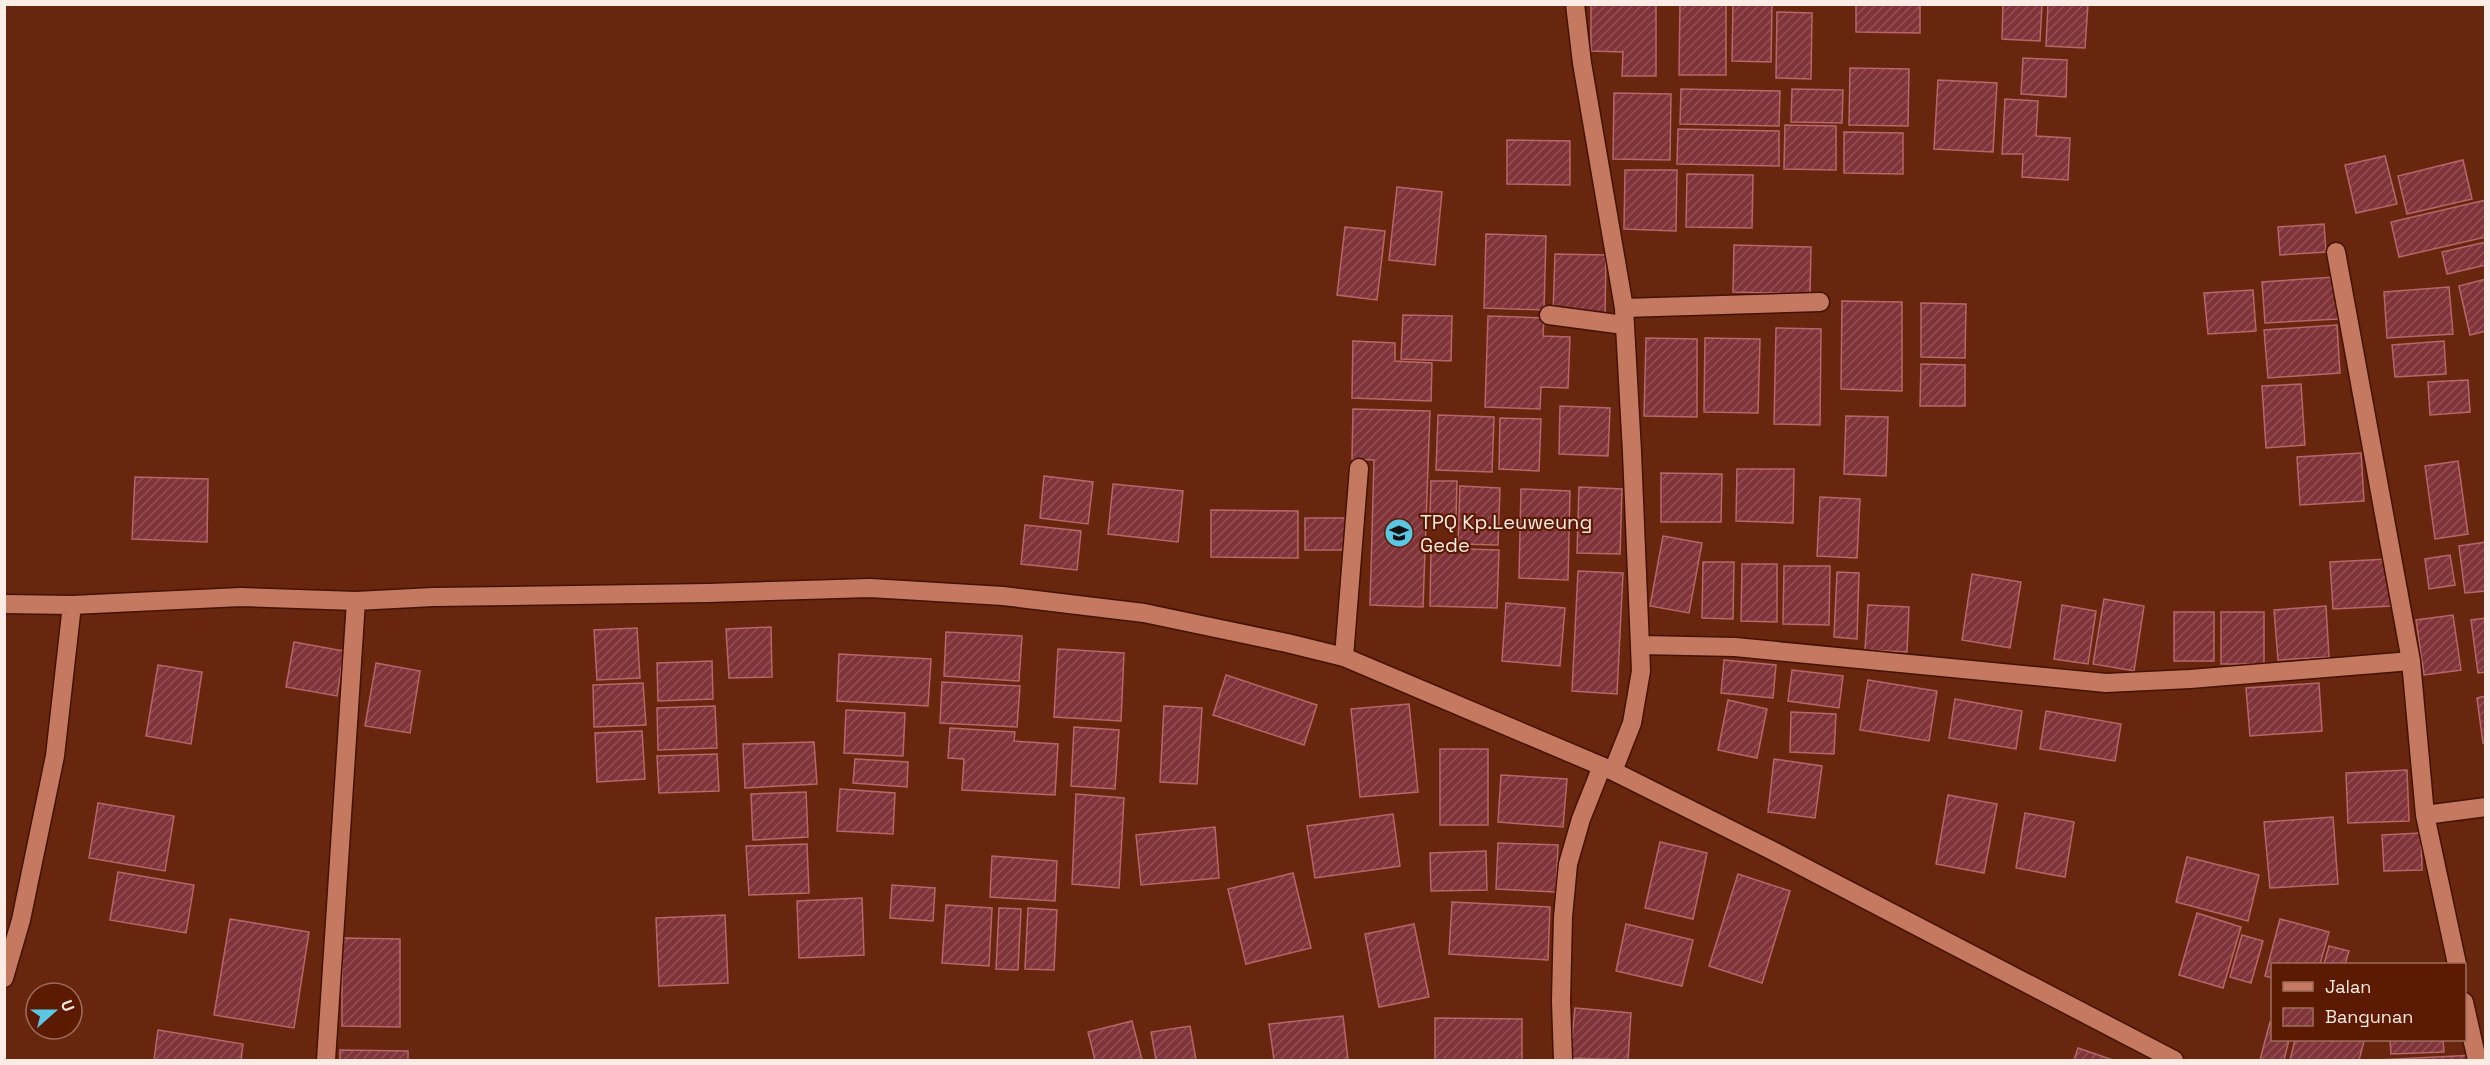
<svg xmlns="http://www.w3.org/2000/svg" width="2490" height="1065" font-family="'Space Grotesk',sans-serif">
<style>
.building{fill:url(#building-hatch);stroke:#b7676a;stroke-width:1.5}
.lines{fill:none;stroke-linecap:round;stroke-linejoin:round}
.lane-casing{stroke:#441202;stroke-width:21}
.street-casing{stroke:#441202;stroke-width:21}
.lane{stroke:#c57961;stroke-width:18}
.street{stroke:#c57961;stroke-width:18}
.labels{text-anchor:middle;dominant-baseline:central;stroke-width:4.5;stroke-linejoin:round;paint-order:stroke}
.poi-label{font-size:20px;fill:#fdebe6;stroke:#5d1a02;text-anchor:start}
</style>
<defs>
<pattern id="building-hatch" width="6" height="6" patternUnits="userSpaceOnUse" patternTransform="scale(1.5)"><rect width="6" height="6" fill="#803339"/><path d="M-1 1l2-2M0 6l6-6M5 7l2-2" fill="none" stroke="#935156"/></pattern>
</defs>
<rect width="100%" height="100%" fill="#69260f"/>
<path class="building" d="M 1591,4 L 1656,4 L 1656,76 L 1622,76 L 1623,52 L 1591,51 Z
M 1680,4 L 1726,4 L 1726,75 L 1679,75 Z
M 1733,4 L 1772,4 L 1771,62 L 1732,61 Z
M 1856,4 L 1920,4 L 1920,33 L 1856,32 Z
M 2003,4 L 2042,4 L 2040,41 L 2002,39 Z
M 2048,4 L 2088,4 L 2085,48 L 2046,46 Z
M 1777,12 L 1812,13 L 1811,79 L 1776,78 Z
M 2023,58 L 2067,60 L 2066,97 L 2021,94 Z
M 1850,68 L 1909,69 L 1908,126 L 1849,125 Z
M 1938,80 L 1997,83 L 1993,152 L 1934,149 Z
M 1681,89 L 1780,91 L 1779,126 L 1680,124 Z
M 1792,89 L 1843,90 L 1842,123 L 1791,122 Z
M 1614,93 L 1671,94 L 1670,160 L 1613,159 Z
M 2005,99 L 2038,101 L 2036,136 L 2070,138 L 2068,180 L 2022,177 L 2023,154 L 2002,154 Z
M 1785,125 L 1836,126 L 1836,170 L 1784,169 Z
M 1678,129 L 1779,131 L 1779,166 L 1677,164 Z
M 1844,132 L 1903,133 L 1903,174 L 1844,173 Z
M 1507,140 L 1570,141 L 1570,185 L 1507,184 Z
M 2385,156 L 2397,204 L 2356,213 L 2345,165 Z
M 2463,160 L 2472,199 L 2407,214 L 2398,176 Z
M 1625,170 L 1677,170 L 1676,231 L 1624,229 Z
M 1687,174 L 1753,175 L 1752,228 L 1686,227 Z
M 1397,187 L 1442,192 L 1435,265 L 1389,260 Z
M 2486,200 L 2486,237 L 2399,257 L 2391,222 Z
M 2324,224 L 2326,252 L 2280,255 L 2278,227 Z
M 1345,227 L 1385,231 L 1377,300 L 1337,295 Z
M 1486,234 L 1546,236 L 1544,310 L 1484,308 Z
M 2486,242 L 2486,265 L 2447,274 L 2442,252 Z
M 1734,245 L 1811,247 L 1810,294 L 1733,292 Z
M 1555,254 L 1606,255 L 1605,316 L 1553,314 Z
M 2335,277 L 2338,319 L 2265,323 L 2262,282 Z
M 2486,279 L 2486,331 L 2470,335 L 2459,286 Z
M 2449,287 L 2453,334 L 2387,338 L 2384,292 Z
M 2253,290 L 2256,331 L 2208,334 L 2204,293 Z
M 1842,301 L 1902,302 L 1902,391 L 1841,389 Z
M 1921,303 L 1966,304 L 1965,358 L 1921,357 Z
M 1403,315 L 1452,316 L 1451,361 L 1401,359 Z
M 1488,316 L 1544,318 L 1543,336 L 1570,337 L 1568,388 L 1541,387 L 1540,409 L 1485,407 Z
M 2337,325 L 2340,373 L 2268,378 L 2264,330 Z
M 1776,328 L 1821,329 L 1820,425 L 1774,424 Z
M 1646,338 L 1697,339 L 1697,417 L 1644,416 Z
M 1705,338 L 1760,339 L 1758,413 L 1704,412 Z
M 1353,341 L 1395,343 L 1395,361 L 1432,363 L 1431,401 L 1352,398 Z
M 2444,341 L 2446,374 L 2395,377 L 2392,345 Z
M 1921,364 L 1965,365 L 1965,406 L 1920,406 Z
M 2468,380 L 2470,412 L 2430,415 L 2428,382 Z
M 2301,384 L 2305,445 L 2266,448 L 2262,386 Z
M 1560,406 L 1610,408 L 1608,456 L 1559,454 Z
M 1353,409 L 1430,411 L 1423,607 L 1370,605 L 1374,460 L 1352,459 Z
M 1438,415 L 1494,417 L 1492,472 L 1436,470 Z
M 1846,416 L 1888,417 L 1886,476 L 1844,474 Z
M 1500,418 L 1541,419 L 1539,471 L 1499,469 Z
M 2361,453 L 2364,501 L 2300,505 L 2297,457 Z
M 2458,461 L 2468,534 L 2435,539 L 2425,466 Z
M 1737,469 L 1794,469 L 1793,523 L 1736,521 Z
M 1661,473 L 1722,474 L 1721,522 L 1661,522 Z
M 1044,476 L 1093,482 L 1088,524 L 1040,518 Z
M 135,477 L 208,479 L 207,542 L 132,539 Z
M 1431,481 L 1457,481 L 1456,517 L 1430,516 Z
M 1113,484 L 1183,491 L 1178,542 L 1108,534 Z
M 1460,486 L 1500,488 L 1498,545 L 1458,544 Z
M 1579,487 L 1622,489 L 1620,554 L 1577,553 Z
M 1521,489 L 1570,491 L 1568,580 L 1519,578 Z
M 1820,497 L 1860,499 L 1857,558 L 1817,556 Z
M 1211,510 L 1298,511 L 1298,558 L 1211,557 Z
M 1305,518 L 1350,518 L 1350,550 L 1305,550 Z
M 1025,525 L 1081,531 L 1077,570 L 1021,564 Z
M 1663,536 L 1702,543 L 1689,613 L 1650,606 Z
M 2486,542 L 2486,591 L 2465,593 L 2459,546 Z
M 1431,548 L 1499,550 L 1497,608 L 1430,606 Z
M 2450,555 L 2455,585 L 2429,589 L 2425,559 Z
M 2389,559 L 2392,606 L 2333,609 L 2330,562 Z
M 1703,562 L 1734,562 L 1733,619 L 1702,618 Z
M 1742,564 L 1777,564 L 1777,622 L 1741,621 Z
M 1784,566 L 1830,566 L 1829,625 L 1783,624 Z
M 1578,571 L 1623,573 L 1617,694 L 1572,691 Z
M 1837,572 L 1859,573 L 1857,639 L 1834,637 Z
M 1972,574 L 2021,582 L 2010,648 L 1962,640 Z
M 2104,599 L 2144,606 L 2134,671 L 2093,664 Z
M 1506,603 L 1565,608 L 1560,666 L 1502,661 Z
M 1868,605 L 1909,607 L 1907,652 L 1865,650 Z
M 2062,605 L 2096,611 L 2088,664 L 2054,659 Z
M 2326,606 L 2329,657 L 2278,660 L 2274,610 Z
M 2174,612 L 2214,612 L 2214,661 L 2174,661 Z
M 2221,612 L 2264,612 L 2264,664 L 2221,664 Z
M 2453,615 L 2461,670 L 2424,675 L 2416,620 Z
M 2486,618 L 2486,672 L 2478,673 L 2471,620 Z
M 771,627 L 772,677 L 729,678 L 726,629 Z
M 637,628 L 640,678 L 597,680 L 594,630 Z
M 946,632 L 1022,636 L 1019,681 L 944,676 Z
M 294,642 L 344,651 L 337,696 L 286,687 Z
M 1058,649 L 1124,653 L 1121,721 L 1054,717 Z
M 839,654 L 931,659 L 928,706 L 837,701 Z
M 1724,660 L 1776,665 L 1773,698 L 1721,693 Z
M 712,661 L 713,699 L 658,701 L 657,663 Z
M 376,663 L 420,671 L 410,733 L 365,726 Z
M 158,665 L 202,672 L 191,744 L 146,736 Z
M 1792,670 L 1843,676 L 1839,708 L 1788,701 Z
M 1226,675 L 1317,705 L 1304,745 L 1213,715 Z
M 1868,680 L 1937,691 L 1929,741 L 1860,730 Z
M 942,682 L 1020,686 L 1017,727 L 940,723 Z
M 643,683 L 646,725 L 594,727 L 593,685 Z
M 2319,683 L 2322,731 L 2250,736 L 2246,688 Z
M 2486,696 L 2486,743 L 2483,743 L 2477,698 Z
M 1955,699 L 2022,711 L 2016,749 L 1949,738 Z
M 1728,700 L 1767,709 L 1757,758 L 1718,750 Z
M 1409,704 L 1418,792 L 1360,797 L 1351,709 Z
M 715,706 L 717,748 L 658,750 L 657,708 Z
M 1164,706 L 1202,708 L 1197,784 L 1160,782 Z
M 846,710 L 905,713 L 903,756 L 844,753 Z
M 2046,711 L 2121,724 L 2115,761 L 2040,749 Z
M 1791,712 L 1836,714 L 1834,754 L 1790,752 Z
M 1074,727 L 1119,730 L 1115,789 L 1071,786 Z
M 950,728 L 1015,732 L 1014,741 L 1058,744 L 1055,795 L 962,790 L 964,759 L 948,758 Z
M 642,731 L 645,779 L 597,782 L 595,733 Z
M 814,742 L 817,784 L 745,788 L 743,744 Z
M 1440,749 L 1488,749 L 1488,825 L 1440,825 Z
M 717,754 L 719,791 L 659,793 L 657,756 Z
M 855,759 L 908,762 L 907,787 L 853,783 Z
M 1774,759 L 1822,766 L 1815,818 L 1768,812 Z
M 2407,770 L 2409,821 L 2348,823 L 2346,773 Z
M 1501,775 L 1567,779 L 1563,827 L 1498,822 Z
M 840,789 L 895,793 L 893,834 L 837,831 Z
M 806,792 L 808,837 L 753,840 L 751,794 Z
M 1076,794 L 1124,798 L 1119,888 L 1072,884 Z
M 1948,795 L 1997,804 L 1984,873 L 1936,864 Z
M 98,803 L 174,816 L 165,871 L 89,858 Z
M 2025,813 L 2074,822 L 2065,877 L 2016,868 Z
M 1393,814 L 1400,866 L 1315,878 L 1307,826 Z
M 2333,817 L 2338,884 L 2270,888 L 2264,822 Z
M 1215,827 L 1219,878 L 1141,885 L 1136,835 Z
M 2421,833 L 2422,870 L 2384,871 L 2382,835 Z
M 1660,842 L 1707,853 L 1693,919 L 1645,908 Z
M 1498,843 L 1558,845 L 1556,892 L 1496,889 Z
M 807,844 L 809,893 L 749,895 L 746,846 Z
M 1486,851 L 1487,890 L 1431,891 L 1430,853 Z
M 992,856 L 1057,861 L 1055,901 L 990,897 Z
M 2187,857 L 2259,875 L 2248,921 L 2176,902 Z
M 118,872 L 194,885 L 186,933 L 110,920 Z
M 1293,873 L 1311,948 L 1246,964 L 1228,889 Z
M 1738,874 L 1790,891 L 1762,983 L 1709,966 Z
M 892,885 L 935,888 L 933,921 L 890,918 Z
M 862,898 L 864,955 L 799,958 L 797,901 Z
M 1452,902 L 1550,907 L 1548,960 L 1449,954 Z
M 946,905 L 992,908 L 989,966 L 942,963 Z
M 999,908 L 1021,909 L 1018,970 L 996,969 Z
M 1028,908 L 1057,910 L 1054,970 L 1025,969 Z
M 2197,913 L 2241,927 L 2223,988 L 2179,975 Z
M 725,915 L 728,983 L 659,986 L 656,918 Z
M 230,919 L 309,932 L 294,1028 L 214,1015 Z
M 2280,919 L 2329,932 L 2320,964 L 2272,964 L 2272,978 L 2265,976 Z
M 1414,924 L 1429,997 L 1379,1007 L 1365,934 Z
M 1626,924 L 1693,940 L 1682,986 L 1616,971 Z
M 2242,935 L 2263,941 L 2251,983 L 2230,977 Z
M 342,938 L 400,939 L 400,1027 L 342,1026 Z
M 2329,946 L 2349,951 L 2345,964 L 2324,964 Z
M 1575,1008 L 1631,1013 L 1628,1060 L 1570,1058 Z
M 1343,1016 L 1348,1060 L 1274,1060 L 1269,1024 Z
M 1435,1018 L 1522,1019 L 1522,1060 L 1435,1060 Z
M 1132,1021 L 1142,1060 L 1095,1060 L 1088,1032 Z
M 2270,1022 L 2272,1022 L 2272,1040 L 2289,1040 L 2284,1060 L 2260,1060 Z
M 1190,1026 L 1196,1060 L 1156,1060 L 1151,1032 Z
M 158,1030 L 243,1044 L 241,1060 L 154,1060 Z
M 2295,1040 L 2357,1040 L 2364,1041 L 2359,1060 L 2290,1060 Z
M 2390,1040 L 2443,1040 L 2444,1052 L 2391,1054 Z
M 2078,1048 L 2113,1060 L 2074,1060 Z
M 340,1050 L 408,1051 L 408,1060 L 340,1060 Z
M 2475,1055 L 2475,1060 L 2377,1060 Z"/>
<g class="lines">
<g class="lane-casing">
<path id="lane" d="M 1344,657 L 1359,468"/>
</g>
<g class="street-casing">
<path id="street" d="M 1575,4 L 1582,63 L 1624,308 L 1632,452 L 1641,671 L 1632,723 L 1613,771
M 2336,252 L 2411,661 L 2425,815 L 2457,964
M 1624,308 L 1820,302
M 1549,315 L 1624,325
M 4,604 L 72,605 L 241,597 L 356,601 L 433,597 L 708,593 L 870,588 L 1003,596 L 1144,613 L 1287,643 L 1344,657 L 1613,771 L 1771,850 L 2174,1060
M 1641,645 L 1735,647 L 2106,683 L 2190,679 L 2411,661
M 2425,815 L 2486,807
M 4,978 L 21,920 L 55,756 L 72,605
M 2464,1002 L 2477,1060
M 326,1060 L 356,601
M 1563,1060 L 1561,1001 L 1563,917 L 1568,864 L 1581,819 L 1602,766"/>
</g>
<use href="#lane" class="lane"/>
<use href="#street" class="street"/>
</g>
<defs>
<g id="school-disc" transform="scale(1.5)"><circle r="9.5" fill="#5ac8e5" stroke="#5d1a02"/><path d="M0-5L7-2L0 1L-7-2ZM-4 1L0 2.5L4 1V4Q0 6-4 4Z" fill="#111"/></g>
</defs>
<g fill-rule="evenodd">
<use href="#school-disc" x="1399" y="533"/>
</g>
<g class="labels">
<g class="poi-label">
<text x="1420" y="522">TPQ Kp.Leuweung<tspan x="1420" dy="23">Gede</tspan></text>
</g>
</g>
<rect width="2490" height="1065" fill="none" stroke="#fdebe6" stroke-width="12"/>
<rect x="2271" y="963" width="195" height="78" fill="#5d1a02" stroke="#9d6e5d" stroke-width="1.5"/>
<rect x="2283" y="982" width="30" height="9" fill="#c57961" stroke="#9d6e5d" stroke-width="1.5"/>
<text x="2325" y="993" font-size="18" fill="#fdebe6">Jalan</text>
<rect x="2283" y="1008" width="30" height="18" fill="url(#building-hatch)" stroke="#9d6e5d" stroke-width="1.5"/>
<text x="2325" y="1023" font-size="18" fill="#fdebe6">Bangunan</text>
<g transform="translate(54 1011) rotate(69)"><circle r="28" fill="#5d1a02" stroke="#9d6e5d" stroke-width="1.5"/>
<path d="M0-4.5L10 22L0 15L-10 22Z" fill="#5ac8e5"/>
<text y="-9" font-size="16" font-weight="bold" text-anchor="middle" fill="#fdebe6">U</text>
</g>
</svg>
